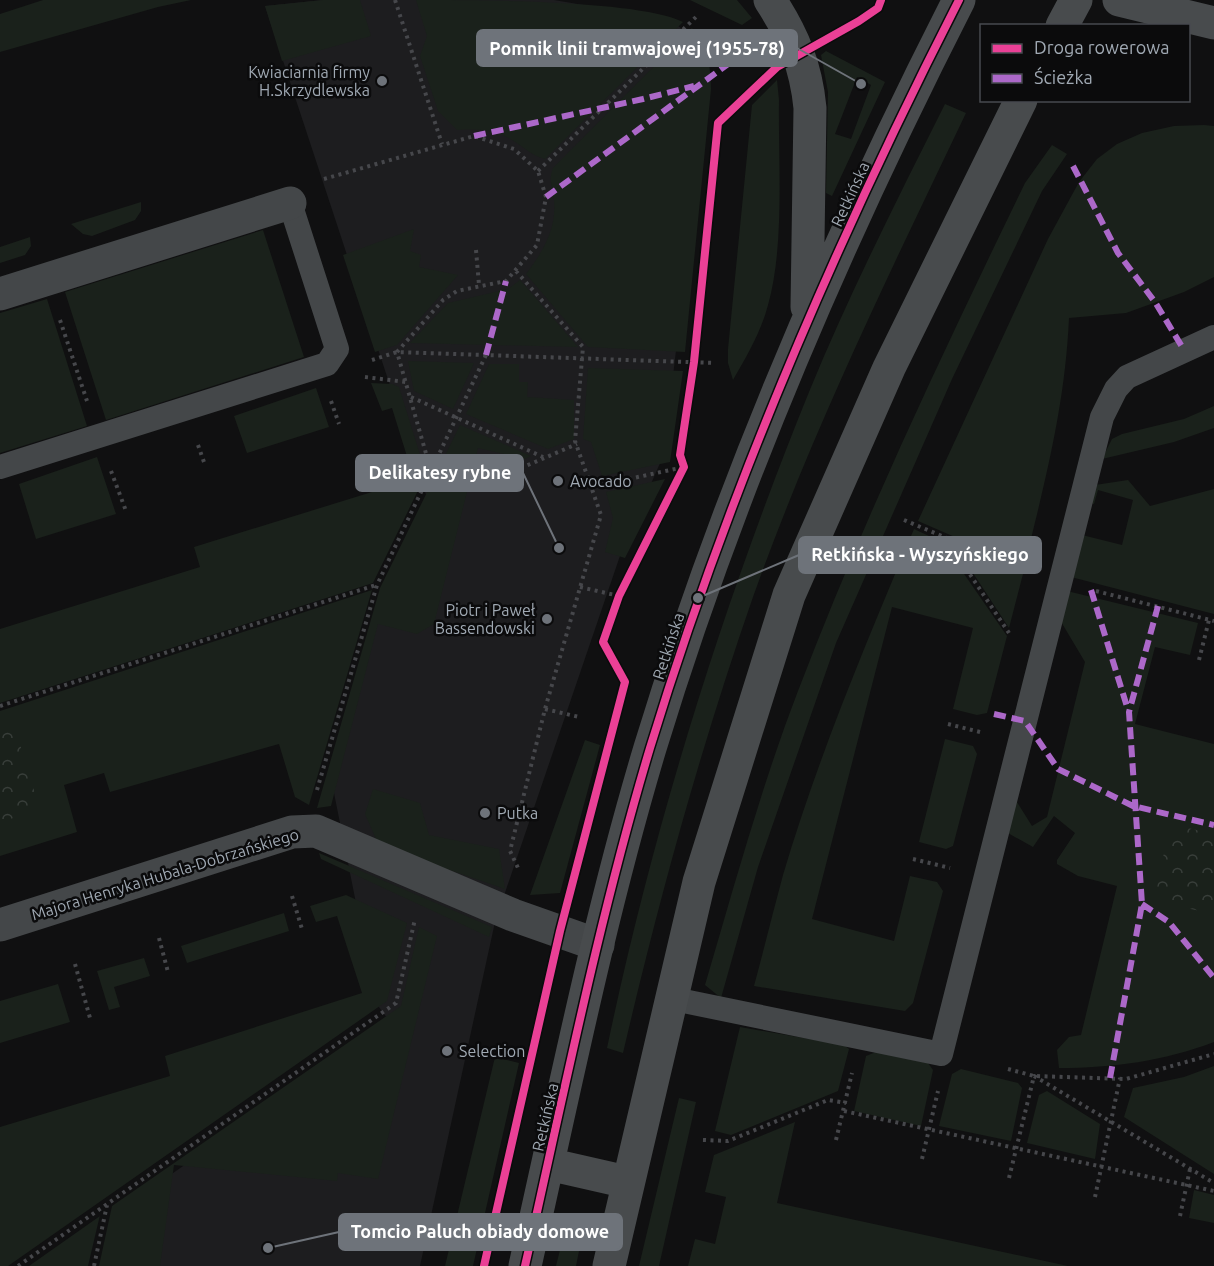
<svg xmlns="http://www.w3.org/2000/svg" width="1214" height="1266" font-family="Ubuntu,sans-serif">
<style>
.built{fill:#1d1d1f}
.grass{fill:#1a211b;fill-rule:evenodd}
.park{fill:url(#park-crowns)}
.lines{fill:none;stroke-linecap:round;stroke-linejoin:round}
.path{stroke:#46474b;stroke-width:4;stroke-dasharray:3 4.5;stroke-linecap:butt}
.lane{stroke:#444749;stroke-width:24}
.street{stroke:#444749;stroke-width:33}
.secondary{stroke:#484b4d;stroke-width:33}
.quiet{stroke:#ac68c9;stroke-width:6;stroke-dasharray:12 6;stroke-linecap:butt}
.cycleway-casing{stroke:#0b0b0c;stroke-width:11}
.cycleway{stroke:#ea4096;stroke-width:8}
.poi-dot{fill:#6e737a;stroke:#0b0b0c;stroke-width:2}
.labels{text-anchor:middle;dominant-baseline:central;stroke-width:5;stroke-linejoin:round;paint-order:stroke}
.poi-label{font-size:16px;fill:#a0a9b3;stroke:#0b0b0c;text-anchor:start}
.street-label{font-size:16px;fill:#a0a9b3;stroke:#0b0b0c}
.leader{fill:none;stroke:#6e737a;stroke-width:2}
.callout-dot{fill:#6e737a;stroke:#0b0b0c;stroke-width:2}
.callout{fill:#6e737a;stroke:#6e737a;stroke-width:2}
.callout-label{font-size:18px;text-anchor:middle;font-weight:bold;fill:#fff}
</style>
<defs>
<pattern id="park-crowns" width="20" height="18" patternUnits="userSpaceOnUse" patternTransform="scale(1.5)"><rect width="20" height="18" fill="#1a211b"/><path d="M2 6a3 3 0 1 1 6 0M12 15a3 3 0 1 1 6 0" fill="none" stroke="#383e3a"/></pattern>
</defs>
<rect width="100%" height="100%" fill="#101011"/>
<path class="built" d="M 323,0 L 554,0 L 671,20 L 694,39 L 705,100 L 664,454 L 622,550 L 495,922 L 420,1266 L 145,1266 L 153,1187 L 390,1022 L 376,1003 L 332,783 L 381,611 L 431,510 L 265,6 Z"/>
<path class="grass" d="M 43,0 L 191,0 L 158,7 L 0,52 L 0,14 Z
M 323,0 L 360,0 L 371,36 L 282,61 L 265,6 Z
M 416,0 C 474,0 640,0 683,22 L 545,159 C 532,156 524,147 512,140 C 494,129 478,129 457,130 L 438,111 L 420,56 L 427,36 Z
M 690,0 L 737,0 L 752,18 L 742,25 Z
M 692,28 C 707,47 711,65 711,89 L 685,352 L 588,347 L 526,274 C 542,253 557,229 554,200 C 553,188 548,181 553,168 Z
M 826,51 L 885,82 L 832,196 L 826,193 L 828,92 L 821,55 ZM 857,77 L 871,85 L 851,139 L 835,134 Z
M 777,80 L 779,100 C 778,163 785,245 768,305 C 761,332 747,356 733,380 L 728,363 L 728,349 L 752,105 Z
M 945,104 L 966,113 C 890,272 812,431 753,597 C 701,746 659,899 623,1053 L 607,1048 C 654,824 723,604 809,392 C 849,294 898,198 945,104 Z
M 1204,125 L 1214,126 L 1214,277 L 1184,292 L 1126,313 L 1069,318 C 1065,406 1045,482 1024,567 L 918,521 L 1048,239 L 1079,182 L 1097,159 L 1117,144 L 1142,133 L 1174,126 Z
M 1052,145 L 1067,154 L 1042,191 L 952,379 L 836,643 L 758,867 L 721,998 L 705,985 C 734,887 761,787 798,691 C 864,518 944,350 1025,183 Z
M 141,202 L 141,211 L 135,220 L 92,236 L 83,234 L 71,224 Z
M 414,229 L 410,251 L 421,255 L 419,267 L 458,275 L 397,345 L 375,352 L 343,255 Z
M 263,230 L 304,357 L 106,420 L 65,292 Z
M 30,237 L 31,246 L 25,255 L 0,263 L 0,247 Z
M 520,280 L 578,347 L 410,343 L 448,303 L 508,289 Z
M 47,299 L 87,426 L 0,453 L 0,313 Z
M 408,361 L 474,363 L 453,409 L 414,391 Z
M 489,364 L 519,364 L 519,382 L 528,382 L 527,397 L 574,400 L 574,439 L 548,449 L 466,414 Z
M 588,368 L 683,371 L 670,462 L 602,476 L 591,442 L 583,439 Z
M 371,383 L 392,384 L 399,387 L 426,474 L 373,583 L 0,703 L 0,629 L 200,567 L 194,547 L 414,479 L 392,408 L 382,411 Z
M 316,388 L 329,427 L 247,453 L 234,416 Z
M 1214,406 L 1214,428 L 1174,442 L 1102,459 L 1112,439 L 1122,434 L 1184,419 Z
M 460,425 L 531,456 L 525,459 L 478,448 L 434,624 L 417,634 L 378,624 L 331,806 L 317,808 L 380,588 Z
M 97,457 L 116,514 L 36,539 L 19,484 Z
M 665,479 L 625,558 L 605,552 L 613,518 L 606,492 Z
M 1128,480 L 1150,506 L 1214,489 L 1214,614 L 1071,577 L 1082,535 L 1122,545 L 1133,500 L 1098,490 L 1094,504 L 1090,503 L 1095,485 Z
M 914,529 L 942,542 L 1007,636 L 987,713 L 977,715 L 953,709 L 973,628 L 892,607 L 812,919 L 894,941 L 910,876 L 937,882 L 943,891 L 913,1003 L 905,1011 L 754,986 C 764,949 773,912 783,875 C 818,757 866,643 914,529 Z
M 956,547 L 1023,574 L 1009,628 Z
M 372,590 L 309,805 L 295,797 L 279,744 L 110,792 L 104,773 L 64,785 L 77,832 L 0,856 L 0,711 Z
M 1067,591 L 1198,623 L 1190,655 L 1155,647 L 1135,724 L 1214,744 L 1214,1042 C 1164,1061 1113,1068 1059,1068 L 1057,1050 L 1069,1037 L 1081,1035 L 1117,886 L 1078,876 L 1057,864 L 1057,860 L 1075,833 L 1054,816 L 1033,847 L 1006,832 L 1015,799 L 1032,826 L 1047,817 L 1085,662 L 1060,620 Z
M 945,739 L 973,746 L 977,754 L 953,846 L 946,849 L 919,842 Z
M 585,740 L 600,745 L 560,893 L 530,895 Z
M 373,789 L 420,803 L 429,835 L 499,849 L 505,889 L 444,868 L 376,839 L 365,814 Z
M 319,853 L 492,927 L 489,937 L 321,859 Z
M 346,895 L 407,923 L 387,1001 L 8,1266 L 0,1266 L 0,1127 L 170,1076 L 165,1056 L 362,993 L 337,916 L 316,922 L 310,906 Z
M 284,913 L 289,931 L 187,963 L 181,946 Z
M 419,927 L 437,936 L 378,1179 L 338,1173 L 337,1181 L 174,1165 L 160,1266 L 99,1266 L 112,1206 L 401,1006 Z
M 144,958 L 150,976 L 114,987 L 120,1007 L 109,1010 L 97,971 Z
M 58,984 L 70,1022 L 0,1043 L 0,1001 Z
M 740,1027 L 844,1045 L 849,1049 L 838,1091 L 731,1135 L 715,1131 Z
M 876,1052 L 928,1063 L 933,1070 L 921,1126 L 854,1111 L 866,1056 Z
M 495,1057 L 519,1063 L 473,1266 L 445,1266 Z
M 1214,1066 L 1214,1174 L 1124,1117 L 1133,1088 L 1184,1077 Z
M 961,1069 L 1018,1083 L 1022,1088 L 1011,1141 L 939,1126 L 952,1074 Z
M 1047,1091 L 1100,1124 L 1095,1159 L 1027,1143 L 1039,1095 Z
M 679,1098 L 696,1102 L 659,1266 L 639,1266 Z
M 795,1122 L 777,1203 L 1068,1266 L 688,1266 L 695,1239 L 715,1244 L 726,1197 L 705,1192 L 714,1155 Z
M 1194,1190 L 1214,1195 L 1214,1223 L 1189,1218 Z
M 100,1215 L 88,1266 L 29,1266 L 100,1216 Z
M 571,1232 L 580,1237 L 581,1241 L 576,1266 L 556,1266 L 563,1238 Z"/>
<path class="park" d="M 11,715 L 40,810 L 0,822 L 0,718 Z
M 1170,824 L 1214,834 L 1214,914 L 1154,901 Z"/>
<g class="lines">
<path class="path" d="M 395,0 L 442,144
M 538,171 L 697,16
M 324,179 L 474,136 L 514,149 L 538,171 L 546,197 L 537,245 L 506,281 L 457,291 L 443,300 L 397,352 L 431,471
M 476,250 L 479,285
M 516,271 L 583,347 L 575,441 L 601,515 L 545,709 L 510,851 L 519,870
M 60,320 L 87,401
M 372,360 L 397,352 L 715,363
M 365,377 L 406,382
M 411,397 L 543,457
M 331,401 L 339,424
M 198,445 L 205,465
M 111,471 L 126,511
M 492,472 L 507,474 L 577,444
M 592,487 L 684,467
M 904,520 L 1025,571
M 945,537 L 1009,633
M 580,587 L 619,596
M 1096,591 L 1214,621
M 1199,660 L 1209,620
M 0,706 L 376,585
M 545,709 L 579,717
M 948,724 L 984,733
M 317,790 L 377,585 L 486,355
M 913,859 L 950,868
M 292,896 L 302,929
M 159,938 L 168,972
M 75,964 L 90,1018
M 1008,1069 L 1034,1076 L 1126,1079 L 1214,1054
M 844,1111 L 1214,1191
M 703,1140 L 728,1141 L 828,1100 L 846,1103
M 836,1140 L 852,1073
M 922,1159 L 938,1091
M 1009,1178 L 1034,1076 L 1214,1183
M 1095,1197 L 1120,1078
M 1180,1216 L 1190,1169
M 18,1266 L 396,1003 L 415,919
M 94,1266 L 107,1205"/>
<path class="lane" d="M 0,467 L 327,364 L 337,349 L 290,203
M 669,998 L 941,1054 L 1102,417 L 1116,389 L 1127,377 L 1214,337"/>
<path class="street" d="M 0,294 L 290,203
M 0,925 L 292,832 L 316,831 L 513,915 L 598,945"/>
<path class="secondary" d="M 770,0 C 793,35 806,66 810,108 L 807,307
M 1119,0 L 1214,23
M 1062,26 L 1076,0
M 548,1164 L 627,1182
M 525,1266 C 564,1093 599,918 650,748 C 729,489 836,241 959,0
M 609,1266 L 699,882 L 789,595 L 889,368 L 1021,100"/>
<path class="quiet" d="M 474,136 L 643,99 L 694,86
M 1073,166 L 1118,253 L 1155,302 L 1184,350
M 546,197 L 735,59
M 486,355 L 506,281
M 1091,590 L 1128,710
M 994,714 L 1025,721 L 1058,769 L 1133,806 L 1214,825
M 1142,904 L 1169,922 L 1214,978
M 1110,1078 L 1142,904 L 1129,712 L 1158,606"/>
<g class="cycleway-casing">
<path id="cycleway" d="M 484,1266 L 560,931 L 625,682 L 603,642 L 619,596 L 684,467 L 680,455 L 694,362 L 718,123 L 777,67 L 859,21 L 878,8 L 881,0
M 525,1266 C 564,1093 599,918 650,748 C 729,489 836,241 959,0"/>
</g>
<use href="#cycleway" class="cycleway"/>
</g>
<g class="poi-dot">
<circle cx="382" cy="81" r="6"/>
<circle cx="558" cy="481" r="6"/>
<circle cx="547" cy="619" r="6"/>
<circle cx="485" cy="813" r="6"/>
<circle cx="447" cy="1051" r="6"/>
</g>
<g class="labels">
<g class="poi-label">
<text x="370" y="72" text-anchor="end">Kwiaciarnia firmy<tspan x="370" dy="18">H.Skrzydlewska</tspan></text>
<text x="570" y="481">Avocado</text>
<text x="535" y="610" text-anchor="end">Piotr i Paweł<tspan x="535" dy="18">Bassendowski</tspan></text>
<text x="497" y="813">Putka</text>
<text x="459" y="1051">Selection</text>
</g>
<g class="street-label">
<text transform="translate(850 194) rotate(-65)">Retkińska</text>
<text transform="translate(668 646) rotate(-72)">Retkińska</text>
<text transform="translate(165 874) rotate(-17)">Majora Henryka Hubala-Dobrzańskiego</text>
<text transform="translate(545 1117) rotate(-77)">Retkińska</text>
</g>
</g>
<path class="leader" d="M861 84L797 48M559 548L523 473M698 598L799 555M268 1248L339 1232"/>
<g class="callout-dot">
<circle cx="861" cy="84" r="6"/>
<circle cx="559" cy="548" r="6"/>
<circle cx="698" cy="598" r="6"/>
<circle cx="268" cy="1248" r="6"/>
</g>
<g class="callout">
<rect x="477" y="30" width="320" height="36" rx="6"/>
<rect x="356" y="455" width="167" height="36" rx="6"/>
<rect x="799" y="537" width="242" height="36" rx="6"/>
<rect x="339" y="1214" width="283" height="36" rx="6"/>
</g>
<g class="callout-label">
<text x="637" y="55">Pomnik linii tramwajowej (1955-78)</text>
<text x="440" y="479">Delikatesy rybne</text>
<text x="920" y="561">Retkińska - Wyszyńskiego</text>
<text x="480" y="1238">Tomcio Paluch obiady domowe</text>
</g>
<rect x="980" y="24" width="210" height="78" fill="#0b0b0c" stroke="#474a4f" stroke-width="1.5"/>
<rect x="992" y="44" width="30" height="9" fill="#ea4096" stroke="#474a4f" stroke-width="1.5"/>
<text x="1034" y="54" font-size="18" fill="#a0a9b3">Droga rowerowa</text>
<rect x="992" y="74" width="30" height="9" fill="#ac68c9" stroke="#474a4f" stroke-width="1.5"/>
<text x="1034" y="84" font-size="18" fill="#a0a9b3">Ścieżka</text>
</svg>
